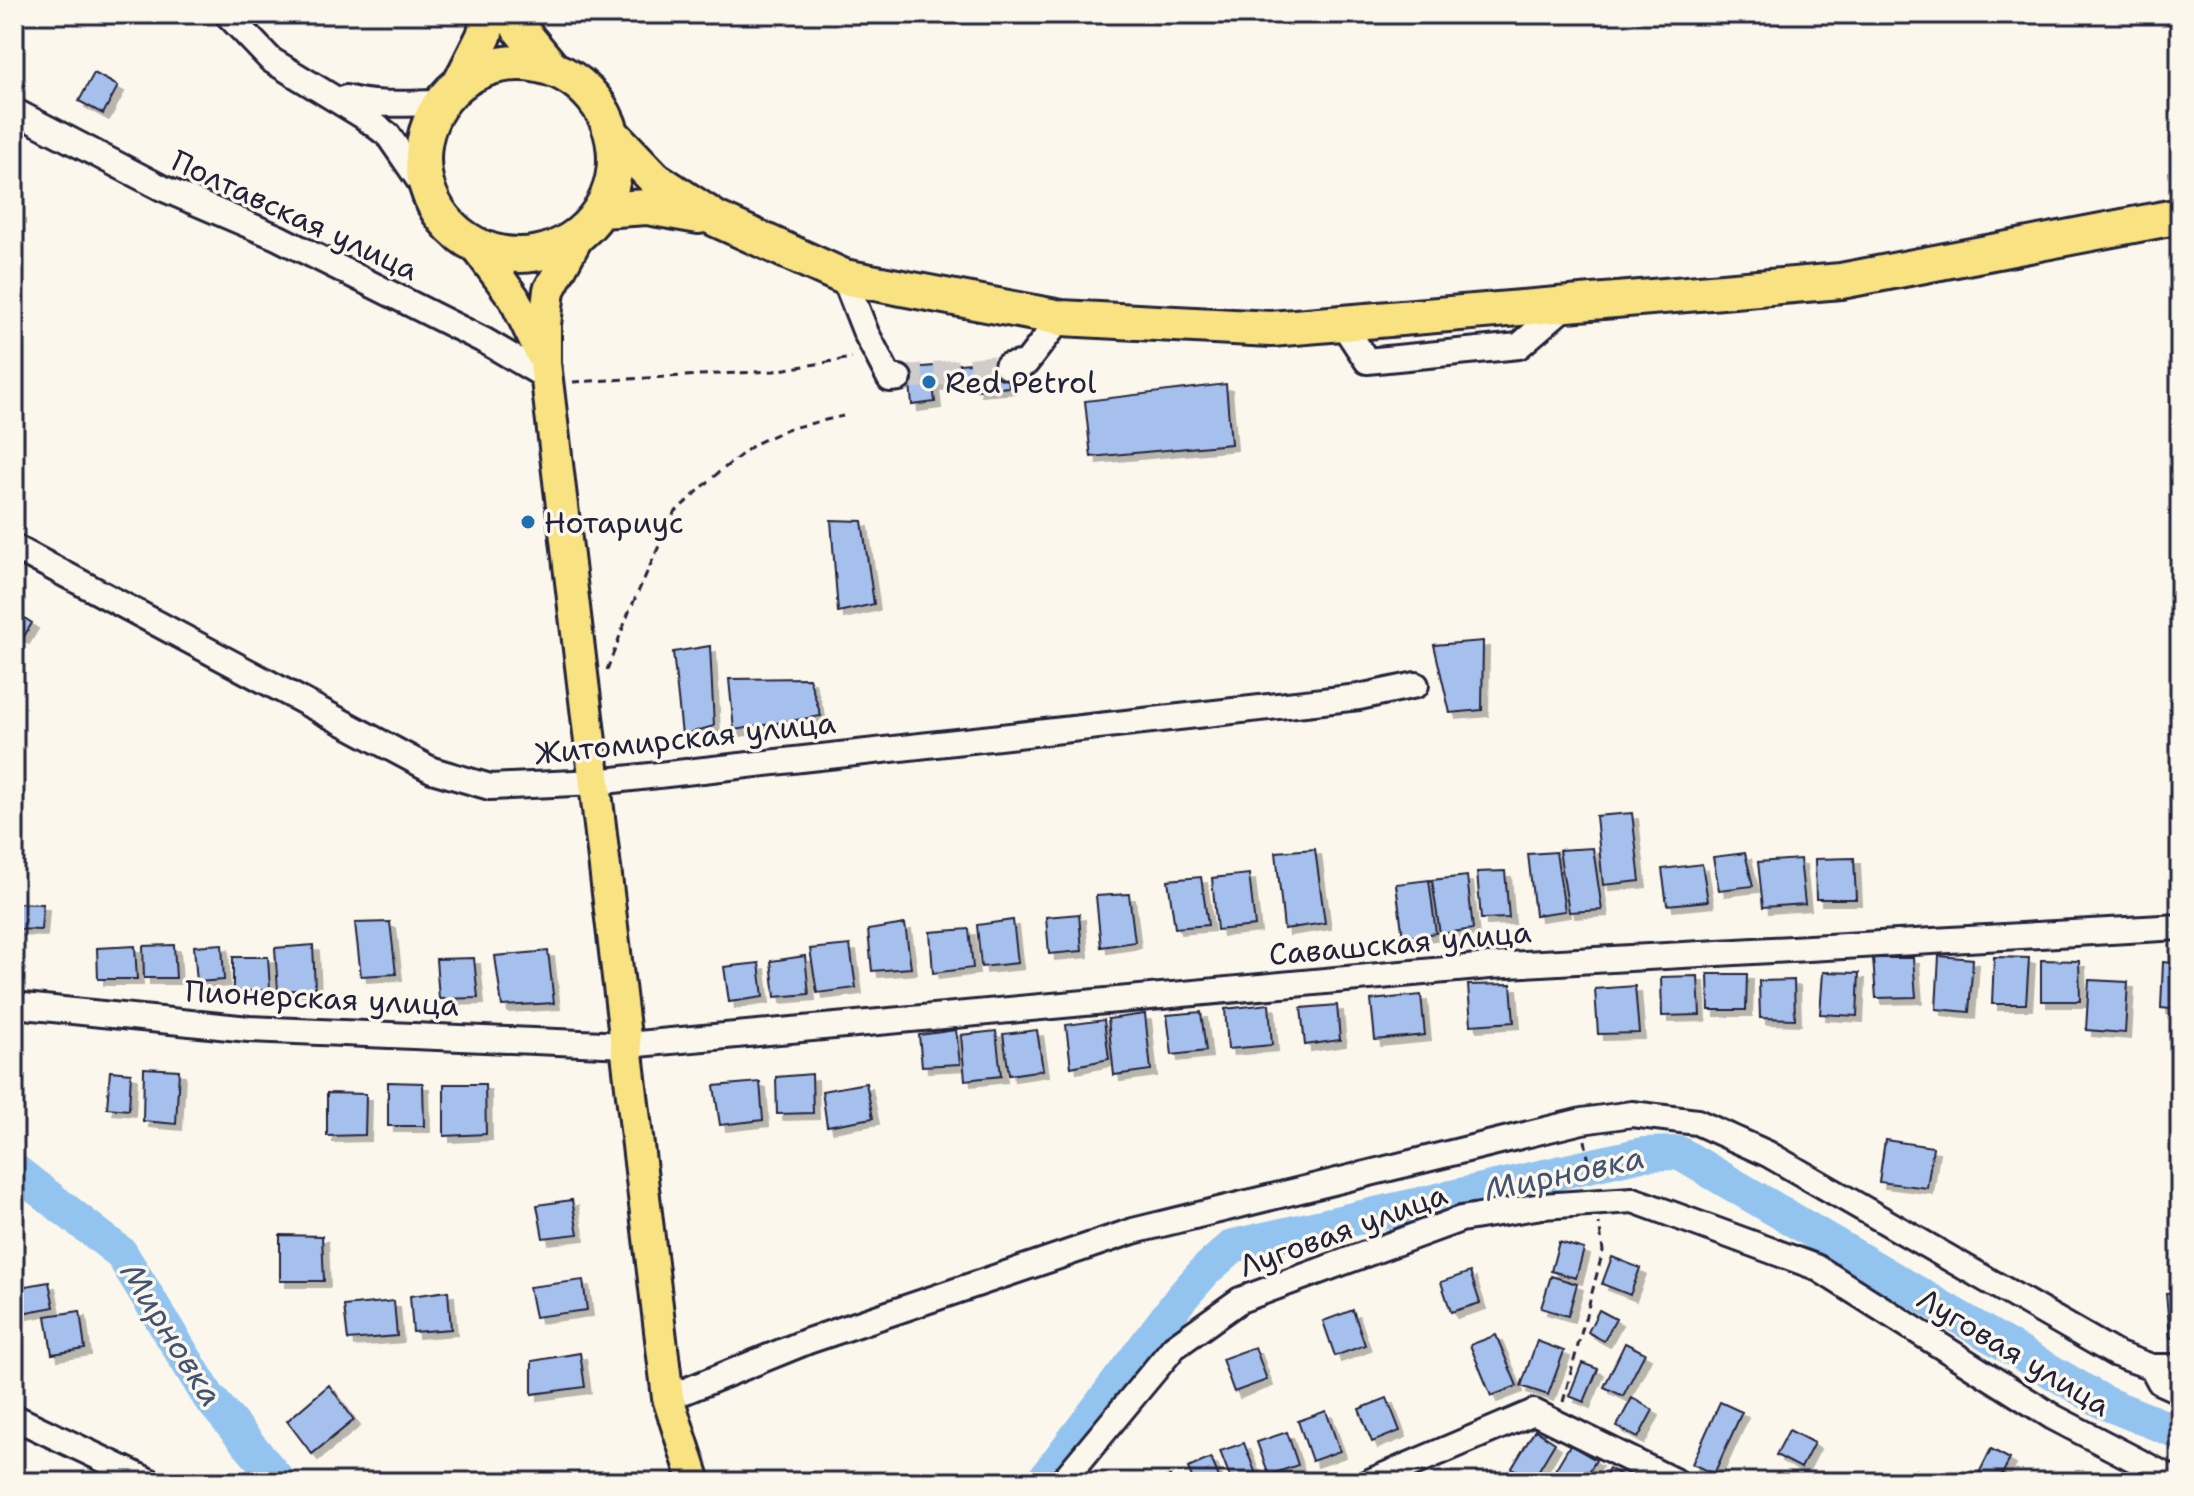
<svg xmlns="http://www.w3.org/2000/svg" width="2194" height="1496" font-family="'Shantell Sans',sans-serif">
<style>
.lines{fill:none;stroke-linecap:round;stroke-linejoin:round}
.river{stroke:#92c4ef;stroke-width:34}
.building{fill:#a6c0ed;stroke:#22223b;stroke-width:2;filter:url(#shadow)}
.minor-tunnel{stroke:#d0ccc9;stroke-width:24;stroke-dasharray:24 12;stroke-linecap:butt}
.minor-casing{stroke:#22223b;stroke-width:30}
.major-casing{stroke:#22223b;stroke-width:36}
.highway-casing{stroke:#22223b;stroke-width:40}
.path{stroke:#22223b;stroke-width:3;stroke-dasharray:8 6;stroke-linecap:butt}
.minor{stroke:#fbf7ec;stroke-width:24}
.major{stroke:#f8e281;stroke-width:30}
.highway{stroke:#f8e281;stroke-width:34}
.poi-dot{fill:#1f6fb2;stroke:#fbf7ec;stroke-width:3}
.labels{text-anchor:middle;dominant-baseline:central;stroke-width:7;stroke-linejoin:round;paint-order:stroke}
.street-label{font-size:30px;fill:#22223b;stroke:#fbf7ec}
.poi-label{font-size:30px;fill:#22223b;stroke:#fbf7ec;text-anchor:start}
.water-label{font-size:32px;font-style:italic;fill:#445371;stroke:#fbf7ec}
</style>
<defs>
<filter id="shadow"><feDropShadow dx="6" dy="6" stdDeviation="0" flood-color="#0004"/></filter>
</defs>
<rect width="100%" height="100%" fill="#fbf7ec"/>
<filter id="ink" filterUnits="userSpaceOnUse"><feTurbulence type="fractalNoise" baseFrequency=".0125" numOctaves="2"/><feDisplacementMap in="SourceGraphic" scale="16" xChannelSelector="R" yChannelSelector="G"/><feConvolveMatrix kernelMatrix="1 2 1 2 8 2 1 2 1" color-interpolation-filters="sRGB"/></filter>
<g filter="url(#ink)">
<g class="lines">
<path class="river" d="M 14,1170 L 121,1253 L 208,1396 L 280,1482
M 1042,1482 L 1182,1297 L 1206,1270 L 1233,1246 L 1642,1154 L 1679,1153 L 2105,1403 L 2180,1433"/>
</g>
<path class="building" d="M 94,73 L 118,86 L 103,114 L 79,101 Z
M 1007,360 L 1009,387 L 976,390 L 975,380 L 933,384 L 935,402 L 912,405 L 910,383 L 900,384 L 899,369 Z
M 1226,384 L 1231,444 L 1091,457 L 1085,401 Z
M 831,520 L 862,521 L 874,604 L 838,612 Z
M 14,611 L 32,623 L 23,638 L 14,632 Z
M 1483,641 L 1482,710 L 1450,713 L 1434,645 Z
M 710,646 L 714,726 L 682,735 L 673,652 Z
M 809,678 L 821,716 L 734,730 L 729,679 Z
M 1632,813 L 1640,881 L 1603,885 L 1596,816 Z
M 1593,848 L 1602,910 L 1569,912 L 1559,850 Z
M 1315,849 L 1325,923 L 1284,929 L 1276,852 Z
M 1556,852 L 1565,911 L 1535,915 L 1528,854 Z
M 1745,853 L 1753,886 L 1719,890 L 1713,857 Z
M 1854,858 L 1856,899 L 1816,899 L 1815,859 Z
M 1800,859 L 1805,904 L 1763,907 L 1758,862 Z
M 1702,864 L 1708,901 L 1667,905 L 1662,869 Z
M 1505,871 L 1509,918 L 1481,919 L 1477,872 Z
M 1249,874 L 1255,926 L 1217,930 L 1212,878 Z
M 1467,876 L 1473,929 L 1440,934 L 1432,880 Z
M 1201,877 L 1208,925 L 1175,928 L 1168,880 Z
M 1429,880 L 1436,933 L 1403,938 L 1396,884 Z
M 1129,894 L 1135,942 L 1101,947 L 1096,896 Z
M 14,903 L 43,904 L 41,930 L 14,929 Z
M 1079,914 L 1082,951 L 1049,954 L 1046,917 Z
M 1013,920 L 1018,963 L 981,967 L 977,925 Z
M 390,922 L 396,974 L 361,976 L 355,923 Z
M 905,924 L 911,968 L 872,971 L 868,930 Z
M 969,929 L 973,968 L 933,973 L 930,932 Z
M 222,944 L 224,980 L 197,982 L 194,946 Z
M 174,945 L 176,978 L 144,978 L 143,946 Z
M 313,945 L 315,989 L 278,991 L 275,948 Z
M 850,945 L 856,988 L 817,993 L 810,949 Z
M 135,946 L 137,979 L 98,979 L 97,948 Z
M 548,951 L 554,1003 L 502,1006 L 495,956 Z
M 805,956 L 809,994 L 775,997 L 771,961 Z
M 1939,956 L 1973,959 L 1969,1012 L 1936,1009 Z
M 233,957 L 268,957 L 270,990 L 233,992 Z
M 1994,957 L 2029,958 L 2026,1004 L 1992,1004 Z
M 474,958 L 478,998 L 439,999 L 436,959 Z
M 1873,958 L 1913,958 L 1916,997 L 1876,998 Z
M 2041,960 L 2079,961 L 2080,1001 L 2041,1001 Z
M 2163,962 L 2180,964 L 2180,1010 L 2161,1008 Z
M 759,963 L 763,997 L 729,1002 L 724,967 Z
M 1823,972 L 1859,973 L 1857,1016 L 1820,1014 Z
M 1708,974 L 1747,974 L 1746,1010 L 1709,1010 Z
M 1698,976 L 1700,1015 L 1662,1016 L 1661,977 Z
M 1794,980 L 1795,1019 L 1760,1018 L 1759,981 Z
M 2089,980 L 2128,982 L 2125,1033 L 2086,1030 Z
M 1511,984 L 1514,1022 L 1471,1025 L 1468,985 Z
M 1635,986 L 1639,1033 L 1598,1034 L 1595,989 Z
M 1421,995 L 1425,1035 L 1375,1040 L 1371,1000 Z
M 1269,1004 L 1272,1045 L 1228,1049 L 1225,1009 Z
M 1337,1005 L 1340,1040 L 1305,1045 L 1301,1008 Z
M 1201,1012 L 1206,1051 L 1172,1055 L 1167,1015 Z
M 1145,1014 L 1151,1070 L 1114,1075 L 1108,1019 Z
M 1104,1020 L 1109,1059 L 1071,1067 L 1066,1025 Z
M 956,1030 L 960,1064 L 922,1066 L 919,1035 Z
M 1037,1030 L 1043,1070 L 1009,1075 L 1003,1034 Z
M 996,1031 L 1001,1076 L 965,1080 L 961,1035 Z
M 144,1068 L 179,1070 L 176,1124 L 143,1121 Z
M 110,1071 L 131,1073 L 129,1110 L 107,1108 Z
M 812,1074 L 813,1113 L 777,1114 L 776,1077 Z
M 388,1082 L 423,1083 L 424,1126 L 388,1126 Z
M 760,1082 L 763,1120 L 720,1125 L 714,1086 Z
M 866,1083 L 873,1118 L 827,1126 L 822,1091 Z
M 444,1084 L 485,1084 L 486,1134 L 444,1136 Z
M 327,1093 L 366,1094 L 365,1135 L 327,1136 Z
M 1885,1140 L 1933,1147 L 1927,1188 L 1879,1182 Z
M 572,1200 L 578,1234 L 543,1238 L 537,1205 Z
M 280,1235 L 322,1236 L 324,1281 L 280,1281 Z
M 1559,1242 L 1584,1249 L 1576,1278 L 1551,1271 Z
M 1612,1257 L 1640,1268 L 1630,1295 L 1602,1284 Z
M 1470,1272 L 1480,1303 L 1451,1312 L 1441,1282 Z
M 1551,1276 L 1577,1284 L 1568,1316 L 1541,1308 Z
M 583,1280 L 587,1310 L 535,1317 L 529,1287 Z
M 49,1282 L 54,1307 L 16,1314 L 14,1288 Z
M 448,1291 L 451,1329 L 413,1332 L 410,1296 Z
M 2180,1292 L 2180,1337 L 2170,1338 L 2166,1293 Z
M 394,1301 L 397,1336 L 348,1340 L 344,1306 Z
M 1353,1310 L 1365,1345 L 1335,1356 L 1323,1321 Z
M 1599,1310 L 1616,1319 L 1604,1341 L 1588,1332 Z
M 80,1311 L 85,1349 L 52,1354 L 46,1316 Z
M 1496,1335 L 1517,1386 L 1491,1396 L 1470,1345 Z
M 1537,1341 L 1564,1351 L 1548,1395 L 1521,1386 Z
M 1625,1343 L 1645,1353 L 1623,1396 L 1604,1387 Z
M 1255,1347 L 1267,1380 L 1234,1392 L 1222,1359 Z
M 580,1353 L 585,1387 L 532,1394 L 532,1361 Z
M 1582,1363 L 1598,1369 L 1584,1402 L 1569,1396 Z
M 329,1385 L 354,1420 L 312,1454 L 287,1421 Z
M 1387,1398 L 1400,1431 L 1372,1442 L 1359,1409 Z
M 1632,1398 L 1653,1410 L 1638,1438 L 1617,1426 Z
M 1720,1402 L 1742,1412 L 1714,1474 L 1692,1464 Z
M 1326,1411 L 1340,1451 L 1312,1461 L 1298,1421 Z
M 1535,1430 L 1555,1443 L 1533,1480 L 1512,1468 Z
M 1789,1430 L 1814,1443 L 1801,1468 L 1776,1455 Z
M 1287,1432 L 1298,1465 L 1269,1475 L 1257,1442 Z
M 1244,1443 L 1257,1477 L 1242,1482 L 1232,1482 L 1220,1451 Z
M 1570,1445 L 1596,1460 L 1583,1482 L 1565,1482 L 1552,1475 Z
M 1991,1449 L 2010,1459 L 1998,1482 L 1981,1482 L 1976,1479 Z
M 1211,1458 L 1221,1482 L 1194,1482 L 1188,1468 Z
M 1609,1468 L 1633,1482 L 1601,1482 Z
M 1916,1470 L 1939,1482 L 1910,1482 Z
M 1170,1476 L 1173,1482 L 1154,1482 Z"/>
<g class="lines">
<path class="minor-tunnel" d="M 899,378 L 1007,366"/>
<g class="minor-casing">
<path id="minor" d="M 227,14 L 271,60 L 363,116 L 388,135 L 430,196
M 346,98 C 378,107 408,103 441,103
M 14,111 L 162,188 L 277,237 L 485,341 L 548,378
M 844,277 L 866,333 L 890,379 L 899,378
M 1342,323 L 1367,361 L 1519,346 L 1570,302
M 1007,366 L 1026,363 L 1061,318
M 14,547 L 432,770 L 490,787 L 596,782 L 1359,697 L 1416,685
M 14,1005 L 249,1029 L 627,1045 L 1489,966 L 2180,927
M 2152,1367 L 2160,1382 L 2180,1391
M 668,1398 L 808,1341 L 1133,1231 L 1582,1121 L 1632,1114 L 1697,1122 L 1768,1154 L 2116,1354 L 2152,1367 L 2180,1367
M 14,1417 L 151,1482
M 1062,1482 L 1174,1347 L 1240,1300 L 1461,1219 L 1542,1206 L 1633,1200 L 1816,1267 L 2053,1417 L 2178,1482
M 1369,1482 L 1534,1412 L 1676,1482"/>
</g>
<g class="major-casing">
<path id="major" d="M 579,235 L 549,290 L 545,325 L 545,363 L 668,1398 L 695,1482
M 474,244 L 514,298 L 541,354"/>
</g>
<g class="highway-casing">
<path id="highway" d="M 512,14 L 519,28 L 552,68
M423 159a96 96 0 1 1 192 0a96 96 0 1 1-192 0Z
M 461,82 L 484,36 L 490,14
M 612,134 L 655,179 L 716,219 L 844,277 L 1061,318 L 1271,329 L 1841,281 L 2180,216
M 601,210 L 647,207 L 699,216"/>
</g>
<path class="path" d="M 573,382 L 774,371 L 852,358
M 607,670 L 629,612 L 674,513 L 718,473 L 755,444 L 787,429 L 843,416
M 1585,1140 L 1592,1180
M 1563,1402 L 1603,1251 L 1599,1223"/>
<use href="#minor" class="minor"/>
<use href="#major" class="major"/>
<use href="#highway" class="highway"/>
</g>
</g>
<g class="poi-dot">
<circle cx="929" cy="382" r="8"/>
<circle cx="528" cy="522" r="8"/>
</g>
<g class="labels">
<g class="street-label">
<text transform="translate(295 215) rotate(25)">Полтавская улица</text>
<text transform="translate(685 738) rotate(-6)">Житомирская улица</text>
<text transform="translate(1400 943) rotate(-5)">Савашская улица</text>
<text transform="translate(322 998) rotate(3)">Пионерская улица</text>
<text transform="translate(1343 1230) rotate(-20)">Луговая улица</text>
<text transform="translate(2014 1352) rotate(31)">Луговая улица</text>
</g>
<g class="poi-label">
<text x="945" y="382">Red Petrol</text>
<text x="544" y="522">Нотариус</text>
</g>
<g class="water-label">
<text transform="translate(1564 1173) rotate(-12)">Мирновка</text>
<text transform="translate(172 1334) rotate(58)">Мирновка</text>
</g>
</g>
<rect width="2194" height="1496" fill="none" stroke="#fbf7ec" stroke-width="48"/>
<rect x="24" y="24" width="2146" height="1448" fill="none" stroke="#22223b" stroke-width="3" filter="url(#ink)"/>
</svg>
